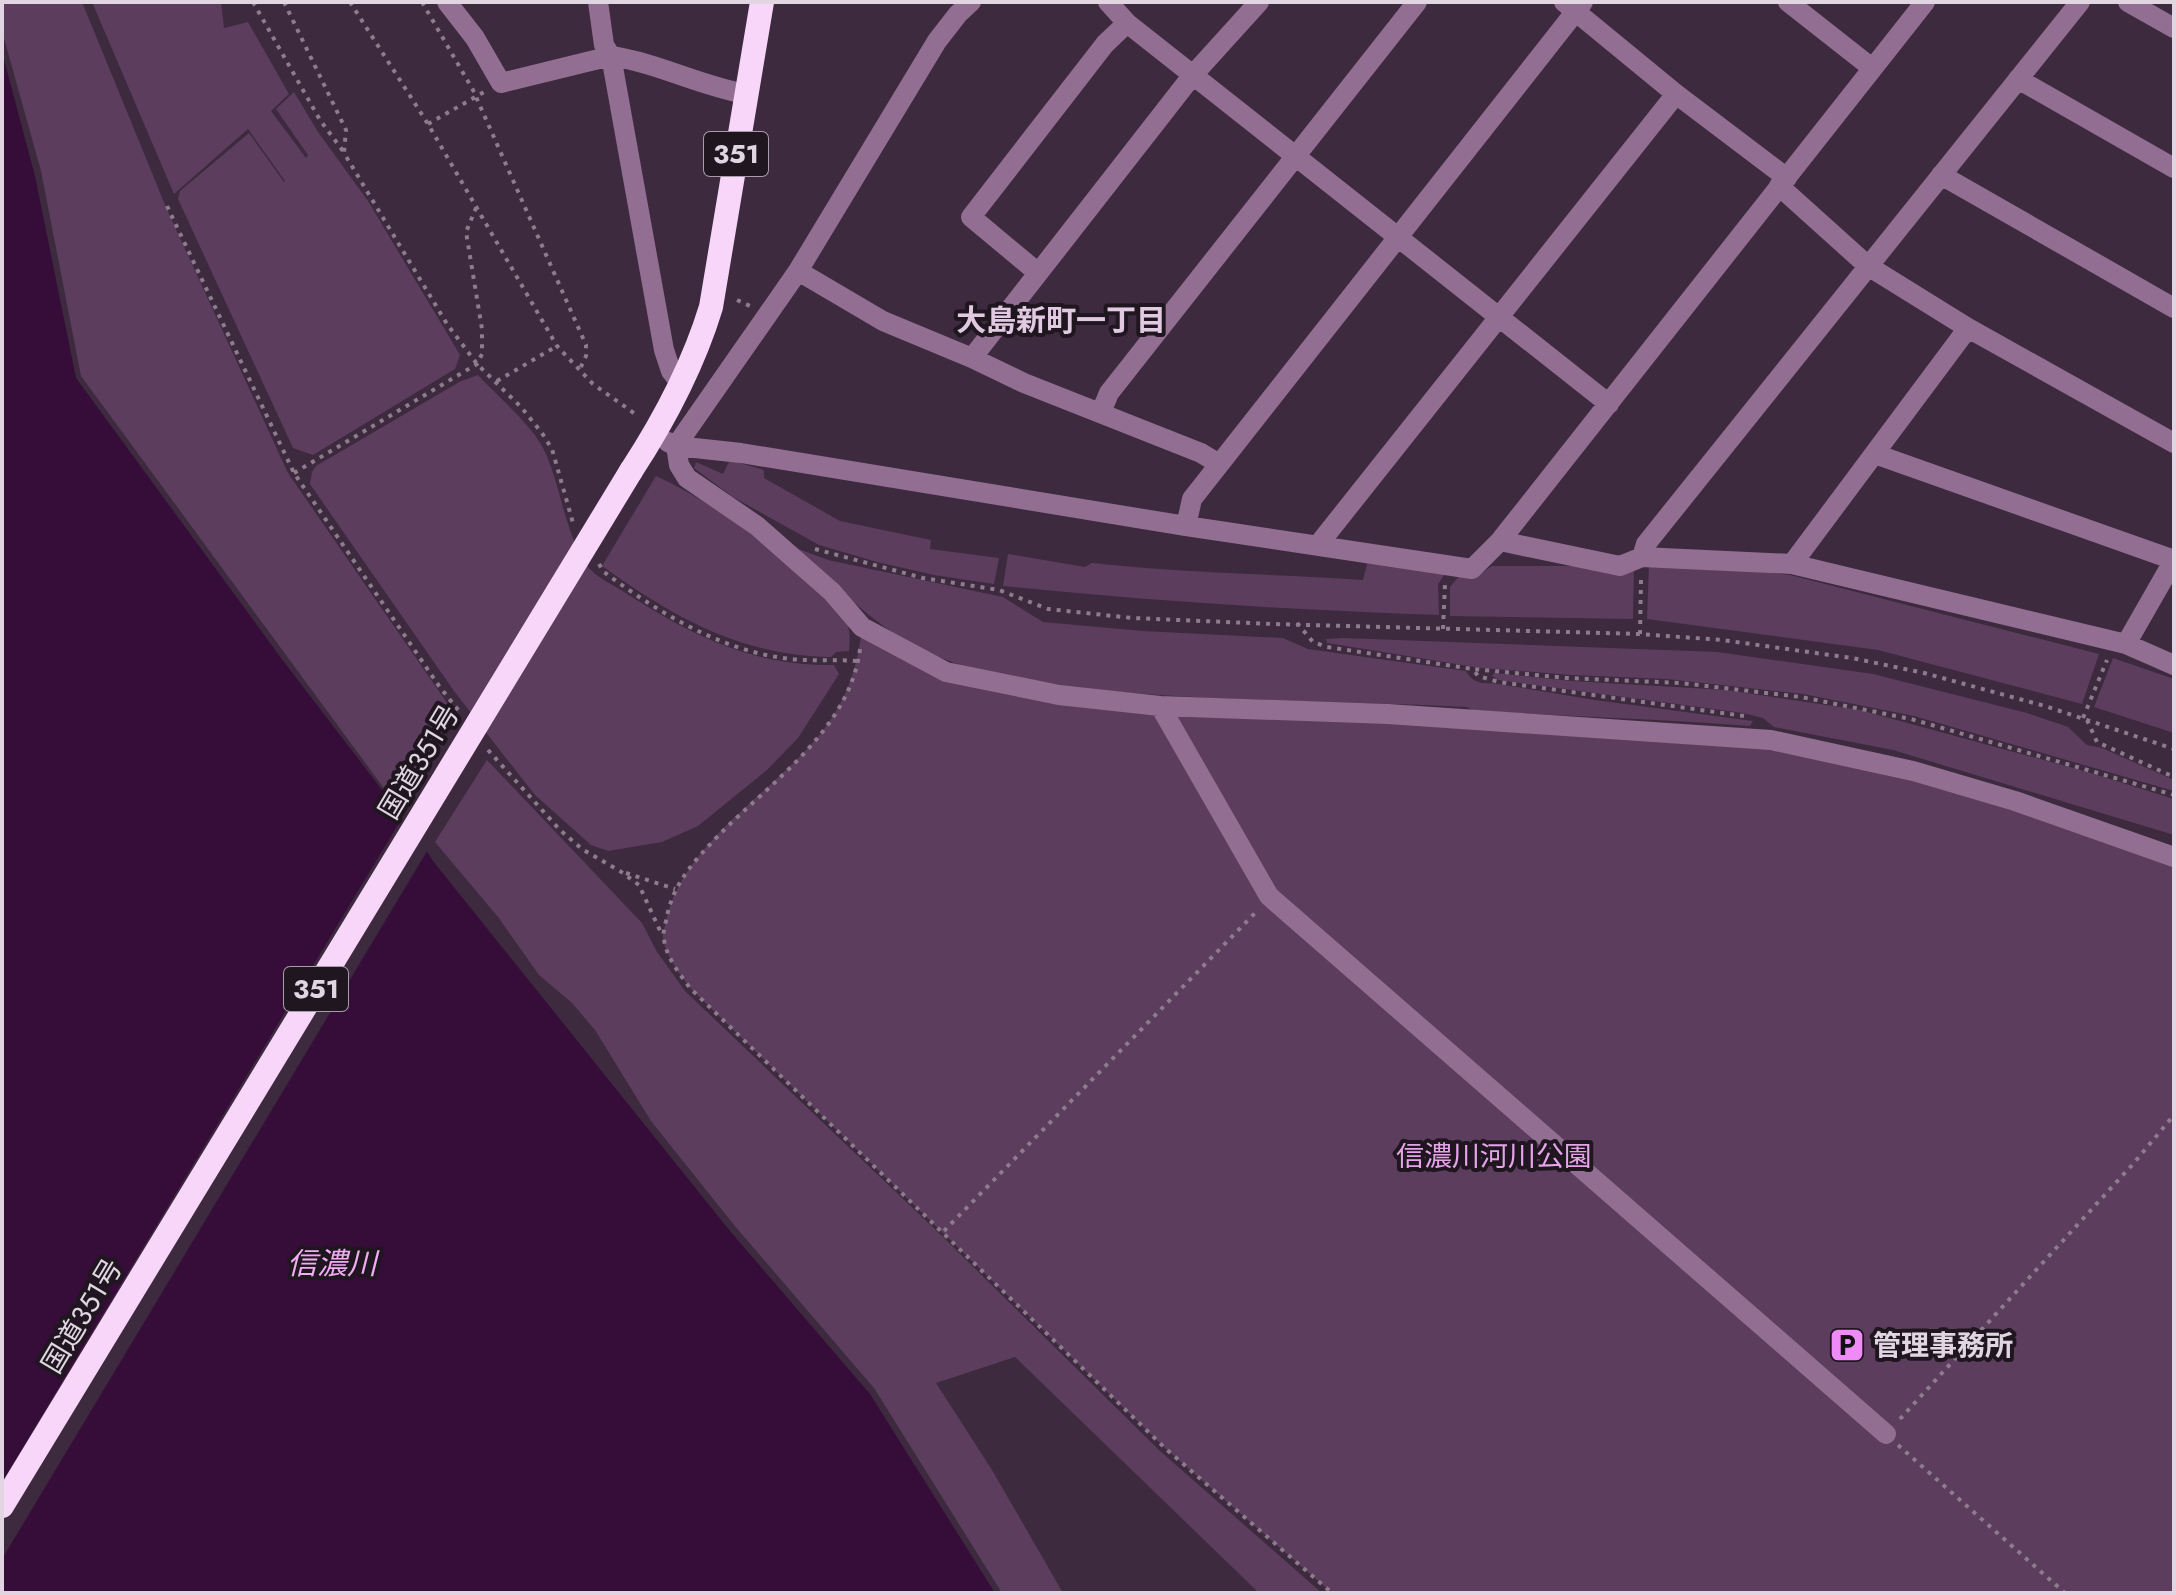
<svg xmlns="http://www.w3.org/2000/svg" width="2176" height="1595" font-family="Jost,'Noto Sans JP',sans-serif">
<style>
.green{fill:#5c3d5e}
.water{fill:#360d39}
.pier{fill:#3d2a3e}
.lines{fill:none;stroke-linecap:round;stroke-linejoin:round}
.path{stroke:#8c7c8c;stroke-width:4;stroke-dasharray:4 6;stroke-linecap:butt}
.minor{stroke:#916e92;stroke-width:20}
.highway{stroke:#f8d6fa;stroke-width:24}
.highway-bridge{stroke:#f8d6fa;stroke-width:24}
.labels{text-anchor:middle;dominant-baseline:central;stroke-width:8;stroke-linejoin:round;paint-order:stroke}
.shield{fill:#1f161f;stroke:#a79ca7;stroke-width:2}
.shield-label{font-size:26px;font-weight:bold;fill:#e1d5e1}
.street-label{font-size:28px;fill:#e1d5e1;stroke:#1f161f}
.park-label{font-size:28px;fill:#e5a3e9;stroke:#1f161f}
.poi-label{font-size:28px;font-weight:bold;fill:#e1d5e1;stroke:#1f161f;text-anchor:start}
.neighbourhood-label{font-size:30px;font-weight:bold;fill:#e1c9e2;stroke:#1f161f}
.water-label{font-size:30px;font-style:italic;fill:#efacf3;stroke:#1f161f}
</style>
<rect width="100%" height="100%" fill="#3d2a3e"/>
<path class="green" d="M 2,2 L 82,2 L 168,212 L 288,473 L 454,713 L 397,806 L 81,376 L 41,171 L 2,31 Z
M 92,2 L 221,2 L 224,28 L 248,22 L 289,94 L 271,111 L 306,158 L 308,155 L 276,109 L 294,92 L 318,132 L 368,201 L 460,355 L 455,369 L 313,455 L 293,448 L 178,199 L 180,191 L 249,133 L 284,182 L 285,181 L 248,129 L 174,194 Z
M 478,375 C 498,397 535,427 546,454 C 562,491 565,535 589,568 C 597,578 614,585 624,592 C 693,636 752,666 834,665 L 839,674 L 798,738 L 767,770 L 698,826 L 662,842 L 608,851 L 591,845 L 535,795 L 495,744 L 454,691 L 310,484 L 312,472 L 316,466 L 461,381 Z
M 730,460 L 764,470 L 764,478 L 840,521 L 931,540 L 930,549 L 999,558 L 994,584 L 934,575 L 877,562 L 819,545 L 733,497 L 694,468 L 696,462 L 723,474 Z
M 656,476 C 708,500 750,532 794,569 C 810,583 831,598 843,616 C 851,627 850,638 849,651 L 836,652 L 831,657 C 739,655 675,618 602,566 Z
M 796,548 L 828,560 L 1003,597 L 1043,622 L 1143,631 L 1283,638 L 1308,649 L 1466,671 C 1472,682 1481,684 1492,683 L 1595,700 L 1753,721 L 1750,726 C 1657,718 1565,717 1472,710 L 1467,707 C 1356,701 1244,702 1132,693 C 1060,687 972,679 908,642 C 868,619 829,580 796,548 Z
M 1008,554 L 1085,567 L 1092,563 C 1182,573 1273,574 1363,580 L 1368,561 L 1447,571 L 1438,584 L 1439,615 C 1293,610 1148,601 1003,586 Z
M 1492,566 L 1634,566 L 1633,619 L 1450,616 L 1450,587 L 1459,576 L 1477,576 Z
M 1649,566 L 1740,570 L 1790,575 L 2099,654 L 2082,704 L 1878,650 L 1647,619 Z
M 862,627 L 946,672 L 1059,695 L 1771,740 L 2174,857 L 2174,1593 L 1332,1593 L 1166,1449 L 690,988 C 679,973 667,958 663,939 C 662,934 665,927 666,921 C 683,841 776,792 824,729 C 848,697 858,666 862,627 Z
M 1343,638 L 1717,652 L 1873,674 L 2027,713 L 2068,727 L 2087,745 L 2102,748 L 2174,780 L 2174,791 L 1914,716 L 1803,694 L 1667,679 L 1571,675 L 1481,668 L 1327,643 L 1326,639 Z
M 2113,658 L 2174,679 L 2174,733 L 2094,707 Z
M 1494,673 L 1572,681 L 1726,690 L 1860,710 L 2084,771 L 2174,799 L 2174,835 L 1893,750 L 1774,727 L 1763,718 L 1743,713 L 1499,680 L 1492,676 Z
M 487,760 L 642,923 L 657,952 L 685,991 L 941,1235 L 1160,1451 L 1322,1593 L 1259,1593 L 1015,1357 L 936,1383 L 992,1470 L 1063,1593 L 1002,1593 L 874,1388 L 734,1225 L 651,1121 L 595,1030 L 572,1003 L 539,975 L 498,917 L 435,842 Z"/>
<path class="water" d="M 2,52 L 35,176 L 76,378 L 281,658 L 415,833 L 433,861 L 730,1231 L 870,1394 L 995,1593 L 2,1593 Z"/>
<path class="pier" d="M 405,813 L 429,848 L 2,1559 L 2,1482 Z"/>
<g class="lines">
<path class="path" d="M 253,2 L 320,120 L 343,151
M 284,2 L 346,130 L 344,153 L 447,324 L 477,364 L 521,407 L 542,433 L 552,449 L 573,523
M 350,2 L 428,124 L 557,346 L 593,384 L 638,416
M 422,2 L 473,90 L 586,345 L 586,356 L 579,371
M 428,124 L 484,92
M 167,206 L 294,473 L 439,686 L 459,711
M 737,300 L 750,306
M 497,381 L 557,346
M 294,473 L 477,364 L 482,354 L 482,329 L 466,232 L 476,208
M 815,549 L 923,578 L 999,590 L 1048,609 L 1132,618 L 1273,624 L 1640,634 L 1722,640 L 1852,658 L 1924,673 L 2045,706 L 2174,749
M 599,564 L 604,572 C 656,611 718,649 783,658 C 808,662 833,659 858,661
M 1297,623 L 1313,642 L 1327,647 L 1473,669
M 1443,629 L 1445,584
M 1640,634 L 1641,580
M 860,649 C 850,729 771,782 719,835 C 696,859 674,882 667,916 C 666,923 662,933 664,940 C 667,958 679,973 690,988 L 1166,1449 L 1332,1593
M 1744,716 L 1499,682 L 1478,676 L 1473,669 L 1567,678 L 1681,683 L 1801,697 L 1911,719 L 2174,795
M 2083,718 L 2107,660
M 2087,720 L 2097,742 L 2174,777
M 488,750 L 560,830 L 582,849 L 620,871 L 639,885 L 662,935
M 626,873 L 675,889
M 944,1231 L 1258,910
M 1900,1419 L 2133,1164 L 2174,1115
M 1898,1445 L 2065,1593"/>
<path class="minor" d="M 447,2 L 475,38 L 501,83 L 611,56 L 664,350 L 671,371 L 682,385
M 598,2 L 604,45 L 611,56 C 658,63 700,86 746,94
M 1108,2 L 1127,23 L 1609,404
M 1564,2 L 1676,94 L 1787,178
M 1788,2 L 1872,68
M 1925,2 L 1500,541 L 1472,569 L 1186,526 L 741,453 L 676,446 L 679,465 L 687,478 L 757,526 L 832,592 L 862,627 L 946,672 L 1059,695 L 1160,706 L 1388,714 L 1771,740 L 1913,771 L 2015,801 L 2174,857
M 2128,2 L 2174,28
M 2018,79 L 2174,168
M 1941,175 L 2174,308
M 1779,186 L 1868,266 L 1968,328 L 2174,443
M 798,271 L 883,321 L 972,358 L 1024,383 L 1201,453 L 1219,464
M 1037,272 L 971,217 L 1105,44 L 1127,23
M 972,358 L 1192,76 L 1259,2
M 1101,412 L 1109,393 L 1417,2
M 668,442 L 676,446 L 798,271 L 937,41 L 958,14 L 971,2
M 1875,454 L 2174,560
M 1186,526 L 1192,499 L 1583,2
M 1500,541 L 1620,566 L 1642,557 L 1792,564 L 2126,644 L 2174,665
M 1318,545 L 1676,94
M 1642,557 L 1646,544 L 2080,2
M 1792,564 L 1968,328
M 2126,644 L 2174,560
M 1160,706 L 1269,896 L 1886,1434"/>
<path class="highway" d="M 631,471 C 665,419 693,366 711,307 L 762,2"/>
<path class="highway-bridge" d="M 2,1506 L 631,471"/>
</g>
<defs>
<g id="parking-square" transform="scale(1.8)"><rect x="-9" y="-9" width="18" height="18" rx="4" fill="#ef8bf6" stroke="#1f161f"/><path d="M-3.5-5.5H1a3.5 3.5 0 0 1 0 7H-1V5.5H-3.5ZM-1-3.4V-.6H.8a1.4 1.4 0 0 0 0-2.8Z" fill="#111"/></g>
</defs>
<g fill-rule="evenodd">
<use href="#parking-square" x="1847" y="1345"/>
</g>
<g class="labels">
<g class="shield">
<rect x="704" y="132" width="64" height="44" rx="6"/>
<rect x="284" y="967" width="64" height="44" rx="6"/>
</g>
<g class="shield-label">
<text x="736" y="154">351</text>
<text x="316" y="989">351</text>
</g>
<g class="street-label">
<text transform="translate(419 762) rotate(-59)">国道351号</text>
<text transform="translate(82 1316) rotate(-59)">国道351号</text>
</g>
<g class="park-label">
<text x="1494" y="1156">信濃川河川公園</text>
</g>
<g class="poi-label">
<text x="1873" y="1345">管理事務所</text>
</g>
<g class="neighbourhood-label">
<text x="1061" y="320">大島新町一丁目</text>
</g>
<g class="water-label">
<text x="332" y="1263">信濃川</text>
</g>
</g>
<rect width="2176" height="1595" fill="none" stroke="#e1d5e1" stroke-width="8"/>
</svg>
